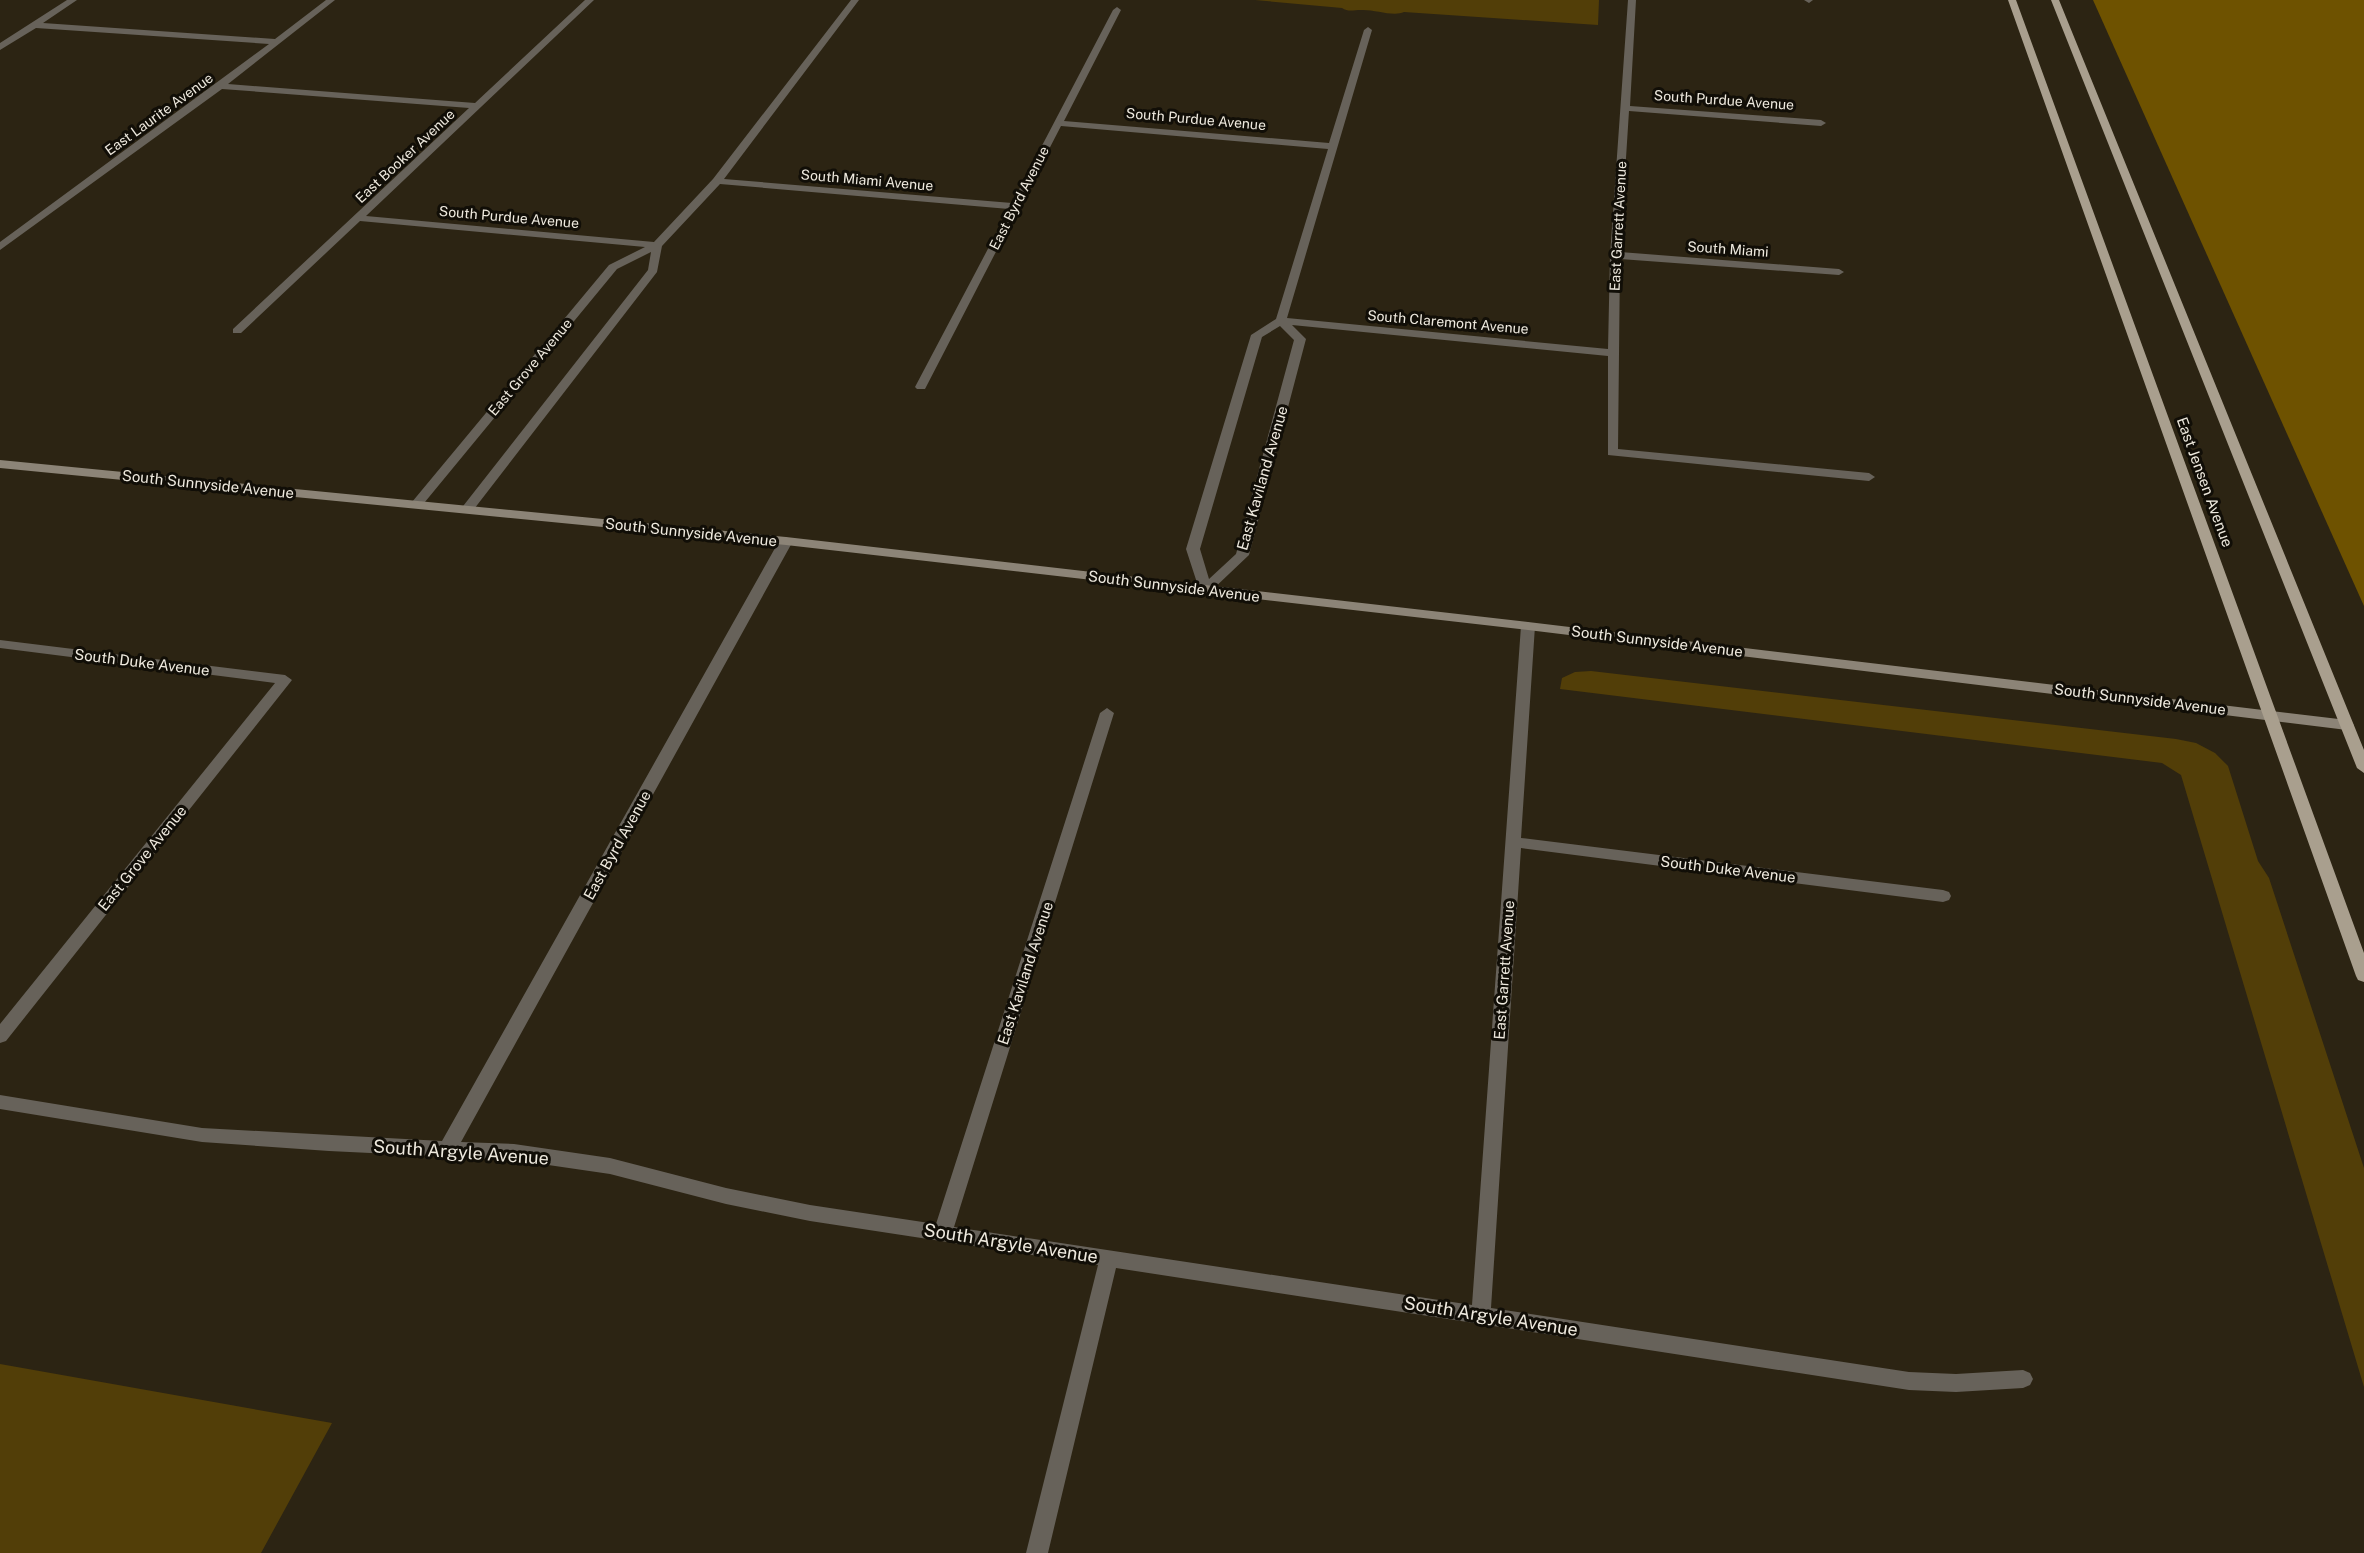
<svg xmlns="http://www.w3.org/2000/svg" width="2364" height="1553" font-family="'Public Sans',sans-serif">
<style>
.green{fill:#523e08}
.forest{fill:#6e5200}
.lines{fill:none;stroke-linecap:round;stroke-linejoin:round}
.street{fill:#67625a;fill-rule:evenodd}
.secondary{fill:#8c8477;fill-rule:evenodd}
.primary{fill:#a99f8e;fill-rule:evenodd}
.labels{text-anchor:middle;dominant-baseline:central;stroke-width:6;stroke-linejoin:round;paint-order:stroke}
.far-street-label{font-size:14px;fill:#eee9de;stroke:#110e07}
.street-label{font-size:15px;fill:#eee9de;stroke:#110e07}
.near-street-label{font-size:18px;fill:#eee9de;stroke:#110e07}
</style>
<rect width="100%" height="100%" fill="#2c2413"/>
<path class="green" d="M 1255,0 L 1599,0 L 1598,25 L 1404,12 C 1393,17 1374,9 1361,10 C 1353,10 1348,12 1342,8 Z
M 1591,671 L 2176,739 L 2196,743 L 2215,753 L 2228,766 L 2258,861 L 2269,878 L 2364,1168 L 2364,1387 L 2181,775 L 2162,763 L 1560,689 L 1562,678 L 1575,672 Z
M 0,1364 L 332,1423 L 261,1553 L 0,1553 Z"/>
<path class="forest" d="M 2093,0 L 2364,0 L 2364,606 Z"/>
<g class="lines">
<path class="street" d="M 67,0 L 77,0 L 43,23 L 275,39 L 326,0 L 335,0 L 228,84 L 475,103 L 585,0 L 594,0 L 366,216 L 654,242 L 713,179 L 851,0 L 859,0 L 724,179 L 1012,203 L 1113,10 L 1117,7 L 1121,10 L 1064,121 L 1329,143 L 1364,30 L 1368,27 L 1372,30 L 1287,318 L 1608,349 L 1610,255 L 1628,0 L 1636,0 L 1630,106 L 1821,120 L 1826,123 L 1821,126 L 1629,111 L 1620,252 L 1839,269 L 1844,272 L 1839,275 L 1620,259 L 1618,449 L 1869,473 L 1875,477 L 1869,481 L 1608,455 L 1608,356 L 1292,325 L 1306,339 L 1249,555 L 1210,592 L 1200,592 L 1186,549 L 1251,335 L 1276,319 L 1328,149 L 1061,126 L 925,389 L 917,389 L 915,387 L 1009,209 L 720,184 L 662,246 L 657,272 L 471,513 L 461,513 L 460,510 L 648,270 L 651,252 L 617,269 L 420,508 L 412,508 L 410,505 L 412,502 L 609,265 L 645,247 L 360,221 L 241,333 L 233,333 L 233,329 L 469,108 L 222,89 L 0,250 L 0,242 L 269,44 L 36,28 L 0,50 L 0,43 ZM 1280,326 L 1294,340 L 1236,554 L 1209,579 L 1200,549 L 1262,337 Z
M 1804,0 L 1813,0 L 1809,3 Z
M 786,537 L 793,541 L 461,1142 L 514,1144 L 610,1158 L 726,1188 L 810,1205 L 936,1224 L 1100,713 L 1107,708 L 1114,713 L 954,1227 L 1472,1305 L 1521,626 L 1528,622 L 1535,626 L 1521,838 L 1943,890 L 1949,892 L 1951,896 L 1949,900 L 1943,902 L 1521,848 L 1491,1308 L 1909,1372 L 1956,1374 L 2023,1370 L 2030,1373 L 2033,1379 L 2030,1385 L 2023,1388 L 1956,1392 L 1909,1390 L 1116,1268 L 1048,1553 L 1026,1553 L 1098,1265 L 810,1221 L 726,1204 L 610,1174 L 514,1160 L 329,1151 L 202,1142 L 0,1109 L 0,1095 L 202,1128 L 442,1141 L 779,541 Z
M 0,640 L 285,675 L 292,680 L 6,1041 L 0,1043 L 0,1024 L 275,683 L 0,648 Z"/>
<path class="secondary" d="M 0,460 L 786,537 L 1528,622 L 2347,720 L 2354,725 L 2347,730 L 1528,630 L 786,545 L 0,468 Z"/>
<path class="primary" d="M 2008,0 L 2016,0 L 2364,953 L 2364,982 L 2358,980 L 2356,976 Z
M 2051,0 L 2059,0 L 2364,750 L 2364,773 L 2357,768 Z"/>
</g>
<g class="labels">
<g class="far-street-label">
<text transform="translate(1724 100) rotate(4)">South Purdue Avenue</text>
<text transform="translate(159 114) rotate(-36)">East Laurite Avenue</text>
<text transform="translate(1196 119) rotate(5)">South Purdue Avenue</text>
<text transform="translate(405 156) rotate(-43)">East Booker Avenue</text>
<text transform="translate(867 180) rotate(5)">South Miami Avenue</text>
<text transform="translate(1019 198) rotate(-63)">East Byrd Avenue</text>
<text transform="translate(509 217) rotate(5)">South Purdue Avenue</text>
<text transform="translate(1618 226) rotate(-87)">East Garrett Avenue</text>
<text transform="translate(1728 249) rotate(4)">South Miami</text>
<text transform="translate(1448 322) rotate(5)">South Claremont Avenue</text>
<text transform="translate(530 367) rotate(-50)">East Grove Avenue</text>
</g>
<g class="street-label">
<text transform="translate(1262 478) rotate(-74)">East Kaviland Avenue</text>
<text transform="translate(2205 482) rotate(70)">East Jensen Avenue</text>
<text transform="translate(208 484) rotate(6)">South Sunnyside Avenue</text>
<text transform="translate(691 532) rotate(6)">South Sunnyside Avenue</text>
<text transform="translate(1174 586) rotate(7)">South Sunnyside Avenue</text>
<text transform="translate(1657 641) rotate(7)">South Sunnyside Avenue</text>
<text transform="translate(142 662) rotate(7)">South Duke Avenue</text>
<text transform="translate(2140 699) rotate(7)">South Sunnyside Avenue</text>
<text transform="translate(617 845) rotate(-61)">East Byrd Avenue</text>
<text transform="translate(142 858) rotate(-51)">East Grove Avenue</text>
<text transform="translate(1728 869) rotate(7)">South Duke Avenue</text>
<text transform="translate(1504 970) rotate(-86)">East Garrett Avenue</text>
<text transform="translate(1025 973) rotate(-72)">East Kaviland Avenue</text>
</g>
<g class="near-street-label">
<text transform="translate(461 1152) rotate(4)">South Argyle Avenue</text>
<text transform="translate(1011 1243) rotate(9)">South Argyle Avenue</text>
<text transform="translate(1491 1316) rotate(9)">South Argyle Avenue</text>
</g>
</g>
</svg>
